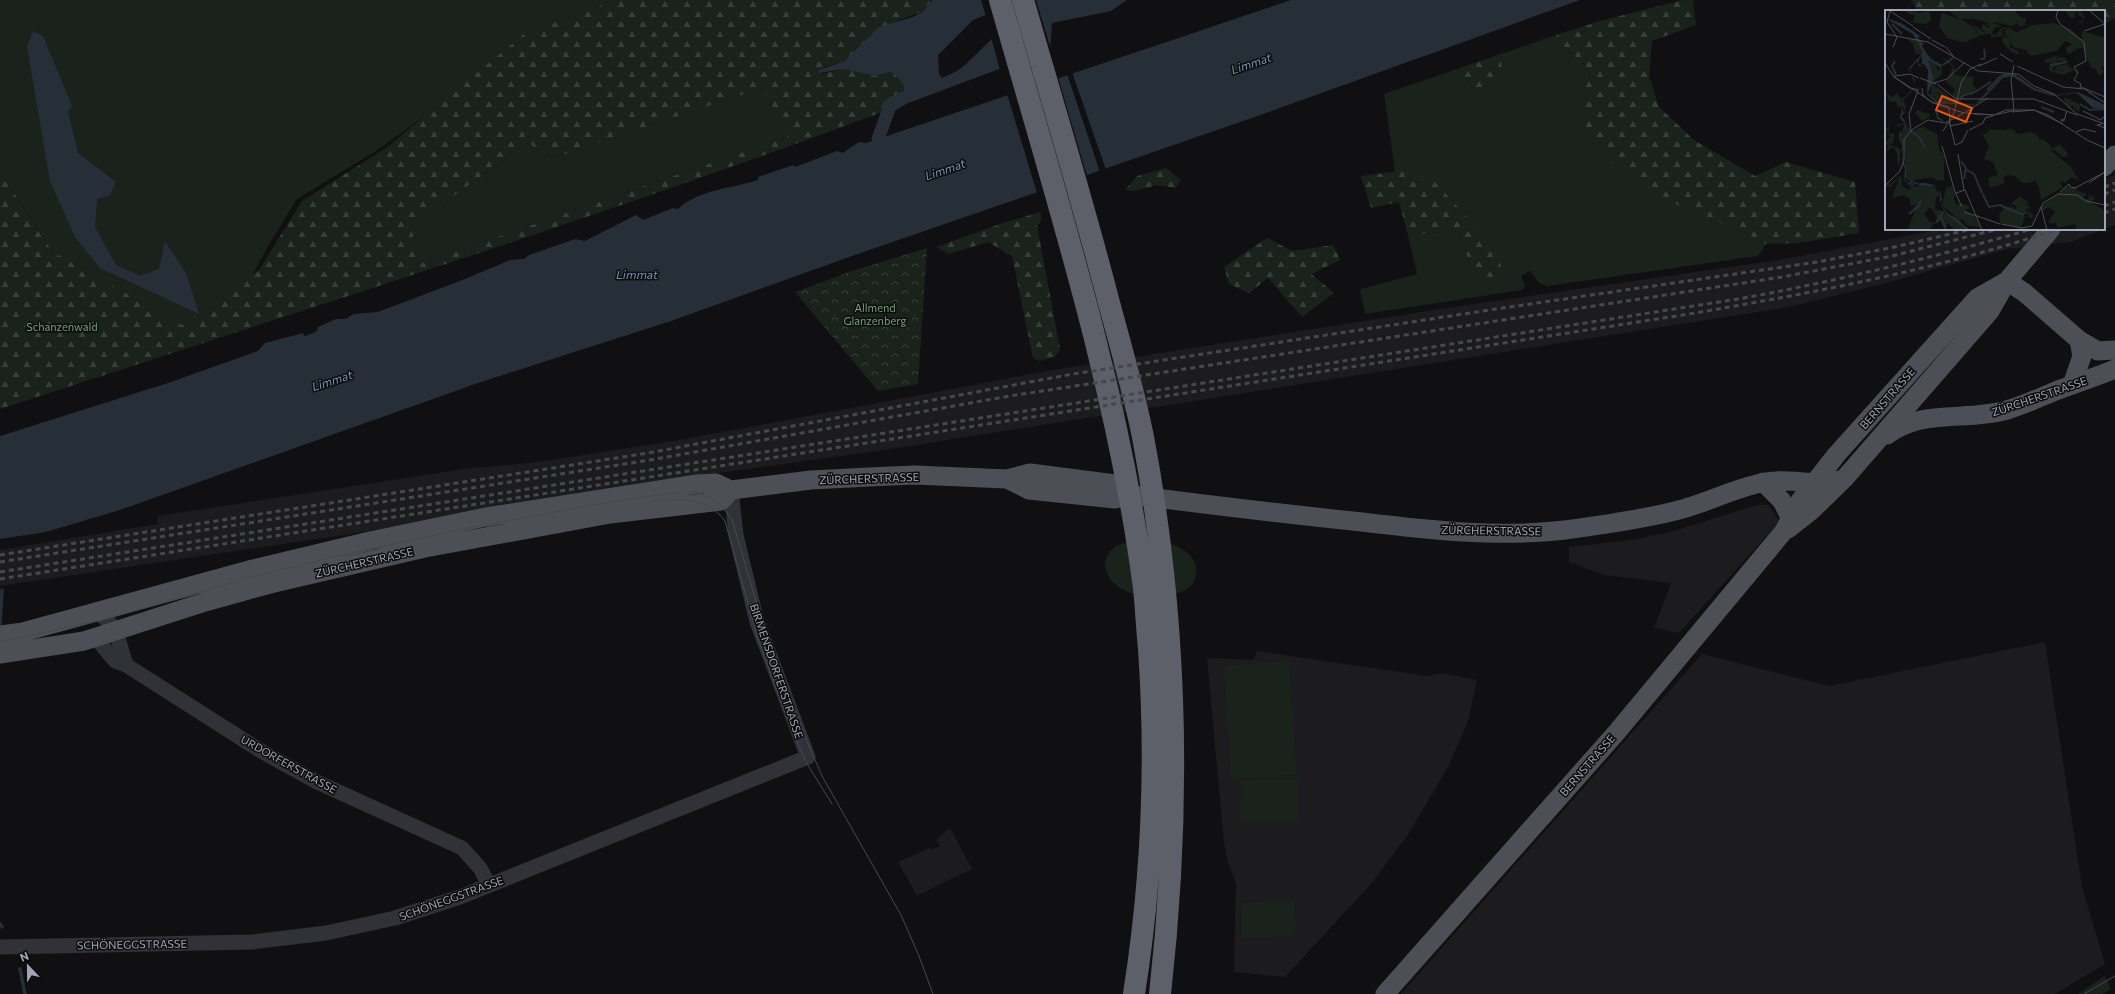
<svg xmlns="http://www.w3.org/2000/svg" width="2115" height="994" font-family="Commissioner,sans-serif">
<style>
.built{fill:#1c1c1f}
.grass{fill:#1a221c}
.forest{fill:url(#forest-firs);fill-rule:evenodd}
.park{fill:url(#park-crowns)}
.water{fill:#262f37;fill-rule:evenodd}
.pier{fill:#101012}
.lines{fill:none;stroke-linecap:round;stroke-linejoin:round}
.stream{stroke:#262f37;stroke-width:3.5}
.canal{stroke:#262f37;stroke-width:13}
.minor{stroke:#313238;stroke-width:15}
.major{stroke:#4d4f57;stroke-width:19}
.highway{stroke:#5d6069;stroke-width:22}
.tram{stroke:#46484f;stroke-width:1}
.rail{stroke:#46484f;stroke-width:3;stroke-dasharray:5 4;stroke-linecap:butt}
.labels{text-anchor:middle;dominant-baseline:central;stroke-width:3;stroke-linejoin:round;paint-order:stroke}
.park-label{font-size:11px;fill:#75a278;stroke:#0c0c0d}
.street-label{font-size:11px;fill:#a0a6b5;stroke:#0c0c0d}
.water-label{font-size:12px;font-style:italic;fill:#7395b4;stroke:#0c0c0d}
.inset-river{fill:none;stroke:#262f37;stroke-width:2}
.inset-road{fill:none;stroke:#4a4c53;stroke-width:1}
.view{fill:#e8590c;fill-opacity:0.15;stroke:#e8590c;stroke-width:2}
.inset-edge{fill:none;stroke:#a0a6b5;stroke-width:2}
</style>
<defs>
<pattern id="forest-firs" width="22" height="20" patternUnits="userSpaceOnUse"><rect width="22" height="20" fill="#1a221c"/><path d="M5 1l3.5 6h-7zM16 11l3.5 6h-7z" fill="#383f3b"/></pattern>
<pattern id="park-crowns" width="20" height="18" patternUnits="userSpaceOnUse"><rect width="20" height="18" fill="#1a221c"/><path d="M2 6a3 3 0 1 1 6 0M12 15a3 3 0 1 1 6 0" fill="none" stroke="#383f3b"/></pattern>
</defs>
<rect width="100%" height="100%" fill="#101012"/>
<path class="built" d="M 2115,175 L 2115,225 L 2071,242 L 2007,249 L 1886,283 L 1789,307 L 884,450 L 654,482 L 351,534 L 0,586 L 0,550 L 157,524 L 158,516 L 471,468 L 529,463 L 583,455 L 691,438 L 1052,370 L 1460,306 L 1785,259 L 1942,229 L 2104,229 L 2104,179 Z
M 1757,505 L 1768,505 L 1780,521 L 1679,633 L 1654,628 L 1671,583 L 1604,575 L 1569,562 L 1569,547 L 1631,540 L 1670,532 Z
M 2045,642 L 2082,887 L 2105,964 L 2055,994 L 1401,994 L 1702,654 L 1829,686 Z
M 1257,651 L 1428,676 L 1443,673 L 1477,680 L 1468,721 L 1448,767 L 1409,833 L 1371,884 L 1285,977 L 1234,972 L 1236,883 L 1228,863 L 1224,843 L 1207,658 L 1254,660 Z
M 950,828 L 972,869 L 917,896 L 898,862 L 919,853 L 930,847 L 931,850 L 940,846 L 936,840 Z"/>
<path class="grass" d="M 0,0 L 636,0 L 475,80 L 376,151 L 297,199 L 268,246 L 231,316 L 198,341 L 53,252 L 0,172 Z
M 1556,35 L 1568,52 L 1581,60 L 1591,76 L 1582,91 L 1705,215 L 1743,232 L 1766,244 L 1758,256 L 1547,286 L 1539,283 L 1530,271 L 1521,276 L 1525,286 L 1522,290 L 1365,314 L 1360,289 L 1417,274 L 1408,235 L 1457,231 L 1472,267 L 1502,278 L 1400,171 L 1395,172 L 1384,94 L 1457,69 L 1476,91 L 1502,77 L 1501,54 Z
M 762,88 L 790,136 L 419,264 L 410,226 L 528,143 L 553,158 Z
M 1147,538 C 1164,540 1200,549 1196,574 C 1195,580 1192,586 1187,589 C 1163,603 1104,598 1105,562 C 1110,543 1130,540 1147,538 Z
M 1289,661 L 1297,774 L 1231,779 L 1224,666 Z
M 1298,779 L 1299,821 L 1241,822 L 1240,780 Z
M 1294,900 L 1296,936 L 1242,938 L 1241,903 Z
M 2105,976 L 2111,989 L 2103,994 L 2078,994 Z"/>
<path class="forest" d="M 617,0 L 933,0 L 921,12 L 897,21 L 845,61 L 824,67 L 821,74 L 842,69 L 875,76 L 891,72 L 896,75 L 903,84 L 904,91 L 883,105 L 885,111 C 594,220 296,312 0,409 L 0,172 L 53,252 L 182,325 L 259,270 L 302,201 L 386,148 L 524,34 ZM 762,88 L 789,136 L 419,264 L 411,226 L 528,143 L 553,158 Z
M 1682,0 L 1693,0 L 1696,25 L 1652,41 L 1649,76 L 1659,107 L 1694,140 L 1755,176 L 1786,162 L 1855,182 L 1859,233 L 1799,243 L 1766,244 L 1743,232 L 1651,194 L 1608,160 L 1589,135 L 1582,112 L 1582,91 L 1591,76 L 1581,60 L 1568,52 L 1556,35 L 1600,21 Z
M 1911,0 L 2115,0 L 2115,18 L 2104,24 L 2104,11 L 1917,11 Z
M 1501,54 L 1502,77 L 1476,91 L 1457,69 Z
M 1166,168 L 1181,180 L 1175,188 L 1157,185 L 1134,191 L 1125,190 L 1137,176 Z
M 1400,171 L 1432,179 L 1498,250 L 1503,278 L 1485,283 L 1472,267 L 1457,231 L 1408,235 L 1399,202 L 1371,208 L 1361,176 Z
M 1040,212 L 1042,219 L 1037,225 L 1060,349 L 1055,357 L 1039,361 L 1033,358 L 1012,256 L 988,242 L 949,254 L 936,247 L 1003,223 Z
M 1267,238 L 1292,251 L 1333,245 L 1340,260 L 1311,274 L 1334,293 L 1302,317 L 1268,278 L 1249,293 L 1229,284 L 1224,267 Z"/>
<path class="park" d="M 927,248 L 918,384 L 878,391 L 795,292 L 852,271 Z"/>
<path class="water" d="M 933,0 L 1127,0 L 1111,11 L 1052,23 L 1050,52 C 994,69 941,92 885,111 L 883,105 L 889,97 L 904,91 L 903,84 L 896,75 L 890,72 L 875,76 L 842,69 L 819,73 L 819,70 L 845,61 L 879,27 L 913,17 L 922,12 ZM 1007,7 L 998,33 L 967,63 L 957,71 L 942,78 L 939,74 L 938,55 L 973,20 Z
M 1291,0 L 1580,0 L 1246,120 L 852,256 L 671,321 L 478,383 L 120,510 L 46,532 L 0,539 L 0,436 L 168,383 L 258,351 L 265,343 L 303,333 L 304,336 L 316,332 L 318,327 L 336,319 L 345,319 L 354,314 L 378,312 L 465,279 L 510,260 L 524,259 L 529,255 L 575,239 L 585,241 L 636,215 L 643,220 L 673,208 L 678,209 C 699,189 731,189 758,180 L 758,177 L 793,165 L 795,167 L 837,151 L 843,153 L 859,142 L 866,143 Z
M 33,31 L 43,36 L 72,106 L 68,112 L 78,153 L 116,182 L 110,195 L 97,199 L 95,227 L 116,265 L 140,276 L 159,269 L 165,242 L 186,273 L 199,314 L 100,268 L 75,237 L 50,181 L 27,47 Z"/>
<path class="pier" d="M 981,0 L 1036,0 L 1052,53 L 1000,70 L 991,37 L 997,31 L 1011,26 L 1006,9 L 986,17 Z
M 1072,72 L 1106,170 L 1100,172 L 1067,74 Z
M 1058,77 L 1087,176 L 1037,193 L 1007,94 Z"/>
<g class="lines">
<path class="stream" d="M 0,624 L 2,590
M 0,924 L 2,927
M 20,969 L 25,994"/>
<path class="canal" d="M 878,139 L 890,106 L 902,99"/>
<path class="minor" d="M 98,612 L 115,628 L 126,665
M 96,638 L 115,661 L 126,665 L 261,751 L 317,782 L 462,848 L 480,868 L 489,885
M 0,947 L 252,942 L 326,933 L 395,918 L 460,897 L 808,757 L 757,622 L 736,535 L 731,490"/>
<path class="major" d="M 2104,167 L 2115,155
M 2007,281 L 2025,293 L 2079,340 L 2098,351 L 2115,350
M 2072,385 L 2082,356 L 2079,340
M 1887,435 C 1924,408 1965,422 2007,410 C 2024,405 2041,397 2058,390 C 2077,383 2096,377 2115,369
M 1007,479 L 1029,490 L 1115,499 L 1132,495 C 1209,505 1285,514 1362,522 C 1429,530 1497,538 1565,530 C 1602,525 1639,520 1675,511 C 1705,504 1732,489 1761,483 C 1790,476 1815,488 1844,479
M 1763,482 L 1782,501 L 1791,519
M 1788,529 L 1811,511 L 1844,479 L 1990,311 L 2007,281 L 2051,229
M 0,635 L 23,632 L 253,569 L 370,541 L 486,517 L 697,484 L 716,483 L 731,490 L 811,480 L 869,477 L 915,475 L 1007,479 L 1030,473 L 1115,484 L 1132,495
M 0,654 L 84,641 L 205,602 L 274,583 L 425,548 L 610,514 L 721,501 L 731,490
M 1385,994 L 1616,733 L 1784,531 L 1800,501 L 1837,454 L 1977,298 L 2007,281"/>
<path class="highway" d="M 1000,0 C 1055,194 1118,388 1144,588 C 1146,608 1147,629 1149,649 C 1157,764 1152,880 1134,994
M 1023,0 C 1052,101 1083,202 1109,303 C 1121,347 1134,392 1143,437 C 1178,621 1181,808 1160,994"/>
<path class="tram" d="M 653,501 C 681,498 707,496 725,521 L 757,636 L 785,713 L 806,762 L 832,804
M 0,642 L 106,619 L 254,576 L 342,555 L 473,527 L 593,505 L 665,494 L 697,492 L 718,502 L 732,519 L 762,622 L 806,739 L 822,776 L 901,915 L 919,956 L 933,994
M 2084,994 L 2115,976"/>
<path class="rail" d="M 2104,187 L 2115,183
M 2104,194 L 2115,190
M 2104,206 L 2115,202
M 2104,213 L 2115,209
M 0,555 L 648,453 L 1073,374 L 1496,309 L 1817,262 L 1890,248 L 1972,229
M 0,562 L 650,460 L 1010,396 L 1782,277 L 1892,256 L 1998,229
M 0,572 L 1738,299 C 1838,281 1935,257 2032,229
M 0,579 L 1695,313 C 1817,292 1940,269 2058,229"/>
</g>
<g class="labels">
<g class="park-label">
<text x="875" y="307">Allmend<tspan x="875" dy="13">Glanzenberg</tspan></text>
<text x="62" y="326">Schanzenwald</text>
</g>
<g class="street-label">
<text transform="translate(2039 396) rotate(-19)">ZÜRCHERSTRASSE</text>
<text transform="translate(1887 398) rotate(-49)">BERNSTRASSE</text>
<text transform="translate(869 478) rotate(-2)">ZÜRCHERSTRASSE</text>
<text transform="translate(1491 530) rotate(1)">ZÜRCHERSTRASSE</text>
<text transform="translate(364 562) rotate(-13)">ZÜRCHERSTRASSE</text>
<text transform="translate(777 671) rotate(71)">BIRMENSDORFERSTRASSE</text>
<text transform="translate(289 764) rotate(29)">URDORFERSTRASSE</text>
<text transform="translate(1587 765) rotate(-49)">BERNSTRASSE</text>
<text transform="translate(451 898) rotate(-20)">SCHÖNEGGSTRASSE</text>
<text transform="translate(132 944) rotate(-1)">SCHÖNEGGSTRASSE</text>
</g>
<g class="water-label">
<text transform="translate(1251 63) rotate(-19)">Limmat</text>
<text transform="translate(945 169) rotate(-19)">Limmat</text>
<text x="637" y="274">Limmat</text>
<text transform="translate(332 380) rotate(-18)">Limmat</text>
</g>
</g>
<g transform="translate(1885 10)">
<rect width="220" height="220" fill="#101012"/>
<path d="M 130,2 L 139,9 L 141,6 L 141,13 L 138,14 L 144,14 L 133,17 L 132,9 L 128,6 ZM 84,11 L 101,24 L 96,18 L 98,14 L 102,17 L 106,18 L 101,14 L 116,13 L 112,14 L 117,17 L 110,17 L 107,23 L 109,26 L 117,18 L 125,18 L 130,20 L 117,19 L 117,26 L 110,27 L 106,27 L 106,24 L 95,25 L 91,24 L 93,20 ZM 119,24 L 125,31 L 125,37 L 133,41 L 134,45 L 125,41 L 119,34 L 117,30 ZM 43,45 L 57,58 L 57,63 L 53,56 L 51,57 L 55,63 L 48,74 L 69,90 L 58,92 L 52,82 L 51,86 L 46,87 L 46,76 L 44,79 L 49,65 L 44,52 L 53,55 L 43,50 ZM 173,47 L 181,48 L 183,55 L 189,58 L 183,56 L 178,61 L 170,60 L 171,57 L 182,54 L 181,51 L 171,51 ZM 0,82 L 7,87 L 14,82 L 13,85 L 16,87 L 15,90 L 21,86 L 18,91 L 21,96 L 13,97 L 11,92 L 4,91 ZM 4,116 L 4,123 L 10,124 L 7,135 L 11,137 L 11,140 L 5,133 L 4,135 L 0,134 L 5,127 L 2,120 L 0,120 ZM 135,186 L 144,193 L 141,194 L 146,198 L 140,200 L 148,204 L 148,208 L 144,208 L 143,203 L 140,205 L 124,199 L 125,195 L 130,200 L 132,196 L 126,194 Z" fill="#1a221c"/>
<path d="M 20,0 L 29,0 L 33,3 L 44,1 L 46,9 L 42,14 L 32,13 L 28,12 L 30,5 L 24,4 ZM 63,0 L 130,1 L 130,0 L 136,0 L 131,1 L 128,6 L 132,9 L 132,14 L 126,16 L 111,12 L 107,14 L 89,9 L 76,9 L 93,20 L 90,23 L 95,26 L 82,31 L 86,31 L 77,32 L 62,28 L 54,16 L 57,3 L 74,9 ZM 180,0 L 195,0 L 200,7 L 197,11 L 199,13 L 191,12 L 197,11 L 198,7 L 194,6 L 193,1 L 189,4 L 191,7 L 185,8 ZM 169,13 L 186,19 L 196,29 L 197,21 L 220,28 L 220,56 L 216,58 L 219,61 L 215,66 L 209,58 L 206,58 L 198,38 L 193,38 L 183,45 L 181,38 L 187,34 L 180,31 L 172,41 L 145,46 L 141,40 L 128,37 L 120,22 L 118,22 L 124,19 L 132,22 L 147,15 ZM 172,45 L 171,52 L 174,53 L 180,51 L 182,52 L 168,58 L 168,60 L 178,61 L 180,57 L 185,57 L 192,62 L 191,64 L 189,60 L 178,65 L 164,61 L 165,58 L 163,59 L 167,52 L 160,53 L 160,50 ZM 57,48 L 65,52 L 68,55 L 70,60 L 68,64 L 80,67 L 88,66 L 88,76 L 92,78 L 87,84 L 79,86 L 79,89 L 69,93 L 54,92 L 46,88 L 44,84 L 48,88 L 51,86 L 51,82 L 58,92 L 69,89 L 67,85 L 70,79 L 61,72 L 68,57 ZM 18,100 L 18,105 L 16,107 L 18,108 L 26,121 L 38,117 L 52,124 L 54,139 L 59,146 L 59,170 L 53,171 L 46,167 L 27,171 L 31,177 L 40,173 L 49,176 L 53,182 L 55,181 L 58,183 L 56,182 L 56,185 L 51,187 L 50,199 L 62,202 L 83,220 L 70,220 L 62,213 L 61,220 L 56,211 L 49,215 L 53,209 L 45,197 L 39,204 L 44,211 L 49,213 L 45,220 L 22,220 L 30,201 L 26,201 L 23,207 L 24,204 L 31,195 L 25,195 L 25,189 L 19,185 L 7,188 L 15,167 L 5,177 L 0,178 L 16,165 L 17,176 L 25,180 L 26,177 L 22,174 L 25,170 L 21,171 L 23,169 L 20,168 L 20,143 L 18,138 L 18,150 L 17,137 L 14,128 L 20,114 L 14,116 L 9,115 L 19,113 L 14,107 ZM 33,100 L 44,104 L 45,107 L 37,111 L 30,103 ZM 126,117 L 123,120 L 127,119 L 133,124 L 147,122 L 154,127 L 154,130 L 158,129 L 166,136 L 166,140 L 168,138 L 171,141 L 167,140 L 166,141 L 186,157 L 194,171 L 187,167 L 180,173 L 176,171 L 175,173 L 178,177 L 156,190 L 154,177 L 150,170 L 145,173 L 137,173 L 130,166 L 123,165 L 118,167 L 120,173 L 105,178 L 103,168 L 113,165 L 108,152 L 99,149 L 104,136 L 98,125 L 105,121 L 102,119 L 120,120 ZM 5,133 L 5,136 L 10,136 L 7,137 L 10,140 L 11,136 L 15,139 L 15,152 L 13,156 L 12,143 L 8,138 L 0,141 L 4,137 L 0,134 L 4,135 ZM 67,176 L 70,186 L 68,188 L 72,195 L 76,193 L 84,196 L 84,199 L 80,199 L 90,207 L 95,217 L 81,215 L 78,209 L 74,210 L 57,195 L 61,178 ZM 181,177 L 194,177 L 190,180 L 202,184 L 197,189 L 204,189 L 203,185 L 209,187 L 209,191 L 206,190 L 207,193 L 219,200 L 220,220 L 191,220 L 191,214 L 173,218 L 170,212 L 168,214 L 163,212 L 170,202 L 163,197 L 158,201 L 157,196 ZM 106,181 L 99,183 L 104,197 L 115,194 L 140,206 L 136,218 L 140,220 L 115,213 L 114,204 L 119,199 L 114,195 L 104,197 L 97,185 L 97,183 Z" fill="#1a221c"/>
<path d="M 174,134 L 183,143 L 181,147 L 177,147 L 168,138 Z" fill="#1a221c"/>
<path d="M 22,29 L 31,29 L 38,44 L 31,44 L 28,34 ZM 45,48 L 57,58 L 56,65 L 48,72 L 55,59 L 51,54 L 46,56 L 43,50 Z" fill="#1a221c"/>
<path d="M 178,88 L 184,89 L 195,95 L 194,103 L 187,95 L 184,98 Z" fill="#1a221c"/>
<path d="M 0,8 L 16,13 L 35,26 L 33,28 L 39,34 L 37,36 L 46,50 L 43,50 L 49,67 L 43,83 L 51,91 L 68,93 L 74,89 L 71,93 L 90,94 L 119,65 L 112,71 L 113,68 L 110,69 L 118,64 L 129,64 L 137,69 L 149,78 L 172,85 L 193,82 L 220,95 L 220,98 L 208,98 L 192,83 L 168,86 L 148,80 L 127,66 L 118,68 L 96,91 L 88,95 L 51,93 L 42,84 L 43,60 L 39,54 L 37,54 L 37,46 L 34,49 L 33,54 L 39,56 L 34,56 L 32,51 L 25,59 L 26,65 L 30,70 L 30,72 L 27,81 L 18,90 L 18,93 L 20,97 L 20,102 L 16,107 L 18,108 L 21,114 L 20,118 L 19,120 L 15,121 L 17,125 L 15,126 L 18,137 L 17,145 L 21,159 L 21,167 L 19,169 L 21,171 L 23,175 L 25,172 L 26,171 L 33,173 L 34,174 L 35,173 L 40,173 L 49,175 L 52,178 L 55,182 L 57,189 L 55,193 L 57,196 L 61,201 L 63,204 L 71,208 L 79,215 L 79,216 L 81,216 L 81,217 L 83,218 L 83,220 L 82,220 L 63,205 L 57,197 L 55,193 L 55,182 L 52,178 L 49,176 L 34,175 L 26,172 L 23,175 L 19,170 L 20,159 L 18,155 L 17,145 L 17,142 L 16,140 L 18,137 L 14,126 L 15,121 L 19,120 L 20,114 L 15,107 L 18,95 L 18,103 L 20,101 L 19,97 L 18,94 L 18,89 L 27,80 L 30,73 L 26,65 L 24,58 L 38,43 L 28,24 Z" fill="#262f37"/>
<path class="inset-river" d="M 7,14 L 17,24M 43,49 L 57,56M 95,49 L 99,49 L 100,46 L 99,39M 10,51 L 7,56 L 11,65M 58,55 L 68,48M 165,55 L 182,52M 102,80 L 113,69M 75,88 L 79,85 L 88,83 L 106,72M 195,94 L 205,100 L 220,99M 156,97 L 169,102M 51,100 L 53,108 L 58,111M 27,122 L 34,127 L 40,138M 76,151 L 81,158 L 79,169M 80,159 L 89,164 L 97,183M 98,185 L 104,197 L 115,195 L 124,199M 124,199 L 139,205M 24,204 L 34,196 L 36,190M 56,207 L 61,220M 51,212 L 58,202"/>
<path class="inset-road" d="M 173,0 L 171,7 L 175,14 L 199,32 L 201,51M 204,0 L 220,14M 5,1 L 2,12 L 12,27 L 8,37M 5,1 L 28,16M 28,17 L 46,29M 199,21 L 220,14M 0,24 L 43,32 L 93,61 L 133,64 L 149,76 L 169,84 L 192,104 L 220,114M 47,30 L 60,37M 61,37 L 69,47M 115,44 L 128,52M 0,53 L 9,67 L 25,78 L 34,80M 94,56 L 112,48M 132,56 L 178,77 L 200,79 L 206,84M 8,66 L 50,94M 10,66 L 25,64 L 34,68M 35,68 L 51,74M 49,73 L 62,69 L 79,53M 52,74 L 71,89 L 149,89 L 192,105M 196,77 L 220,87M 37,78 L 38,85 L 46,92 L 64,97 L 65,116 L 88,111M 195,78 L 196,74 L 189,70 L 193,63 L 189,57 L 201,51M 204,82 L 220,93M 51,94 L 79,103M 129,100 L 127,102 L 149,100 L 178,114M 129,101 L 126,70 L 129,55M 198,101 L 216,110 L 220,106M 81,103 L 109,105 L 127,101M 89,104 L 109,105 L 121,100 L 149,100 L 163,105 L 202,130 L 220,138M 69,109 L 103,88M 64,111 L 70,135M 179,111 L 179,110 L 177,109 L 176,111 L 178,111 L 179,110 L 180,108 L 181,103 L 182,102 L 182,101M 217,114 L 212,115 L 220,118M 84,120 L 98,113 L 100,108 L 108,106M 58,121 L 69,103 L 76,73 L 85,59 L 96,54M 26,122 L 24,104 L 33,81M 191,122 L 199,119 L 211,122M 71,135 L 77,132 L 83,120M 57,136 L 70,182 L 77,197M 73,144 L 79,180M 204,173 L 220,162M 0,176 L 15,161 L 19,150 L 19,129 L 28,119 L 43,110 L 60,113 L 70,108M 175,182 L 184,174 L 185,177 L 190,178 L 220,162M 71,183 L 80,180 L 97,220M 156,197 L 162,220M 79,202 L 92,206M 92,206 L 115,214M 116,214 L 137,218 L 147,216 L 158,193 L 173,184 L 192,185 L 201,191 L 220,195"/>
<path class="view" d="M 57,86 L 87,98 L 81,112 L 51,100 Z"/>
<rect width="220" height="220" class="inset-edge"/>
</g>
<g transform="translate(28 966) rotate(338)" stroke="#0c0c0d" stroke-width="3" paint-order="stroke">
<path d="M0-3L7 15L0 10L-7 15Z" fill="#a0a6b5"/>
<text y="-6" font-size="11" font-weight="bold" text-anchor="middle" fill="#a0a6b5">N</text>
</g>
</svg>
